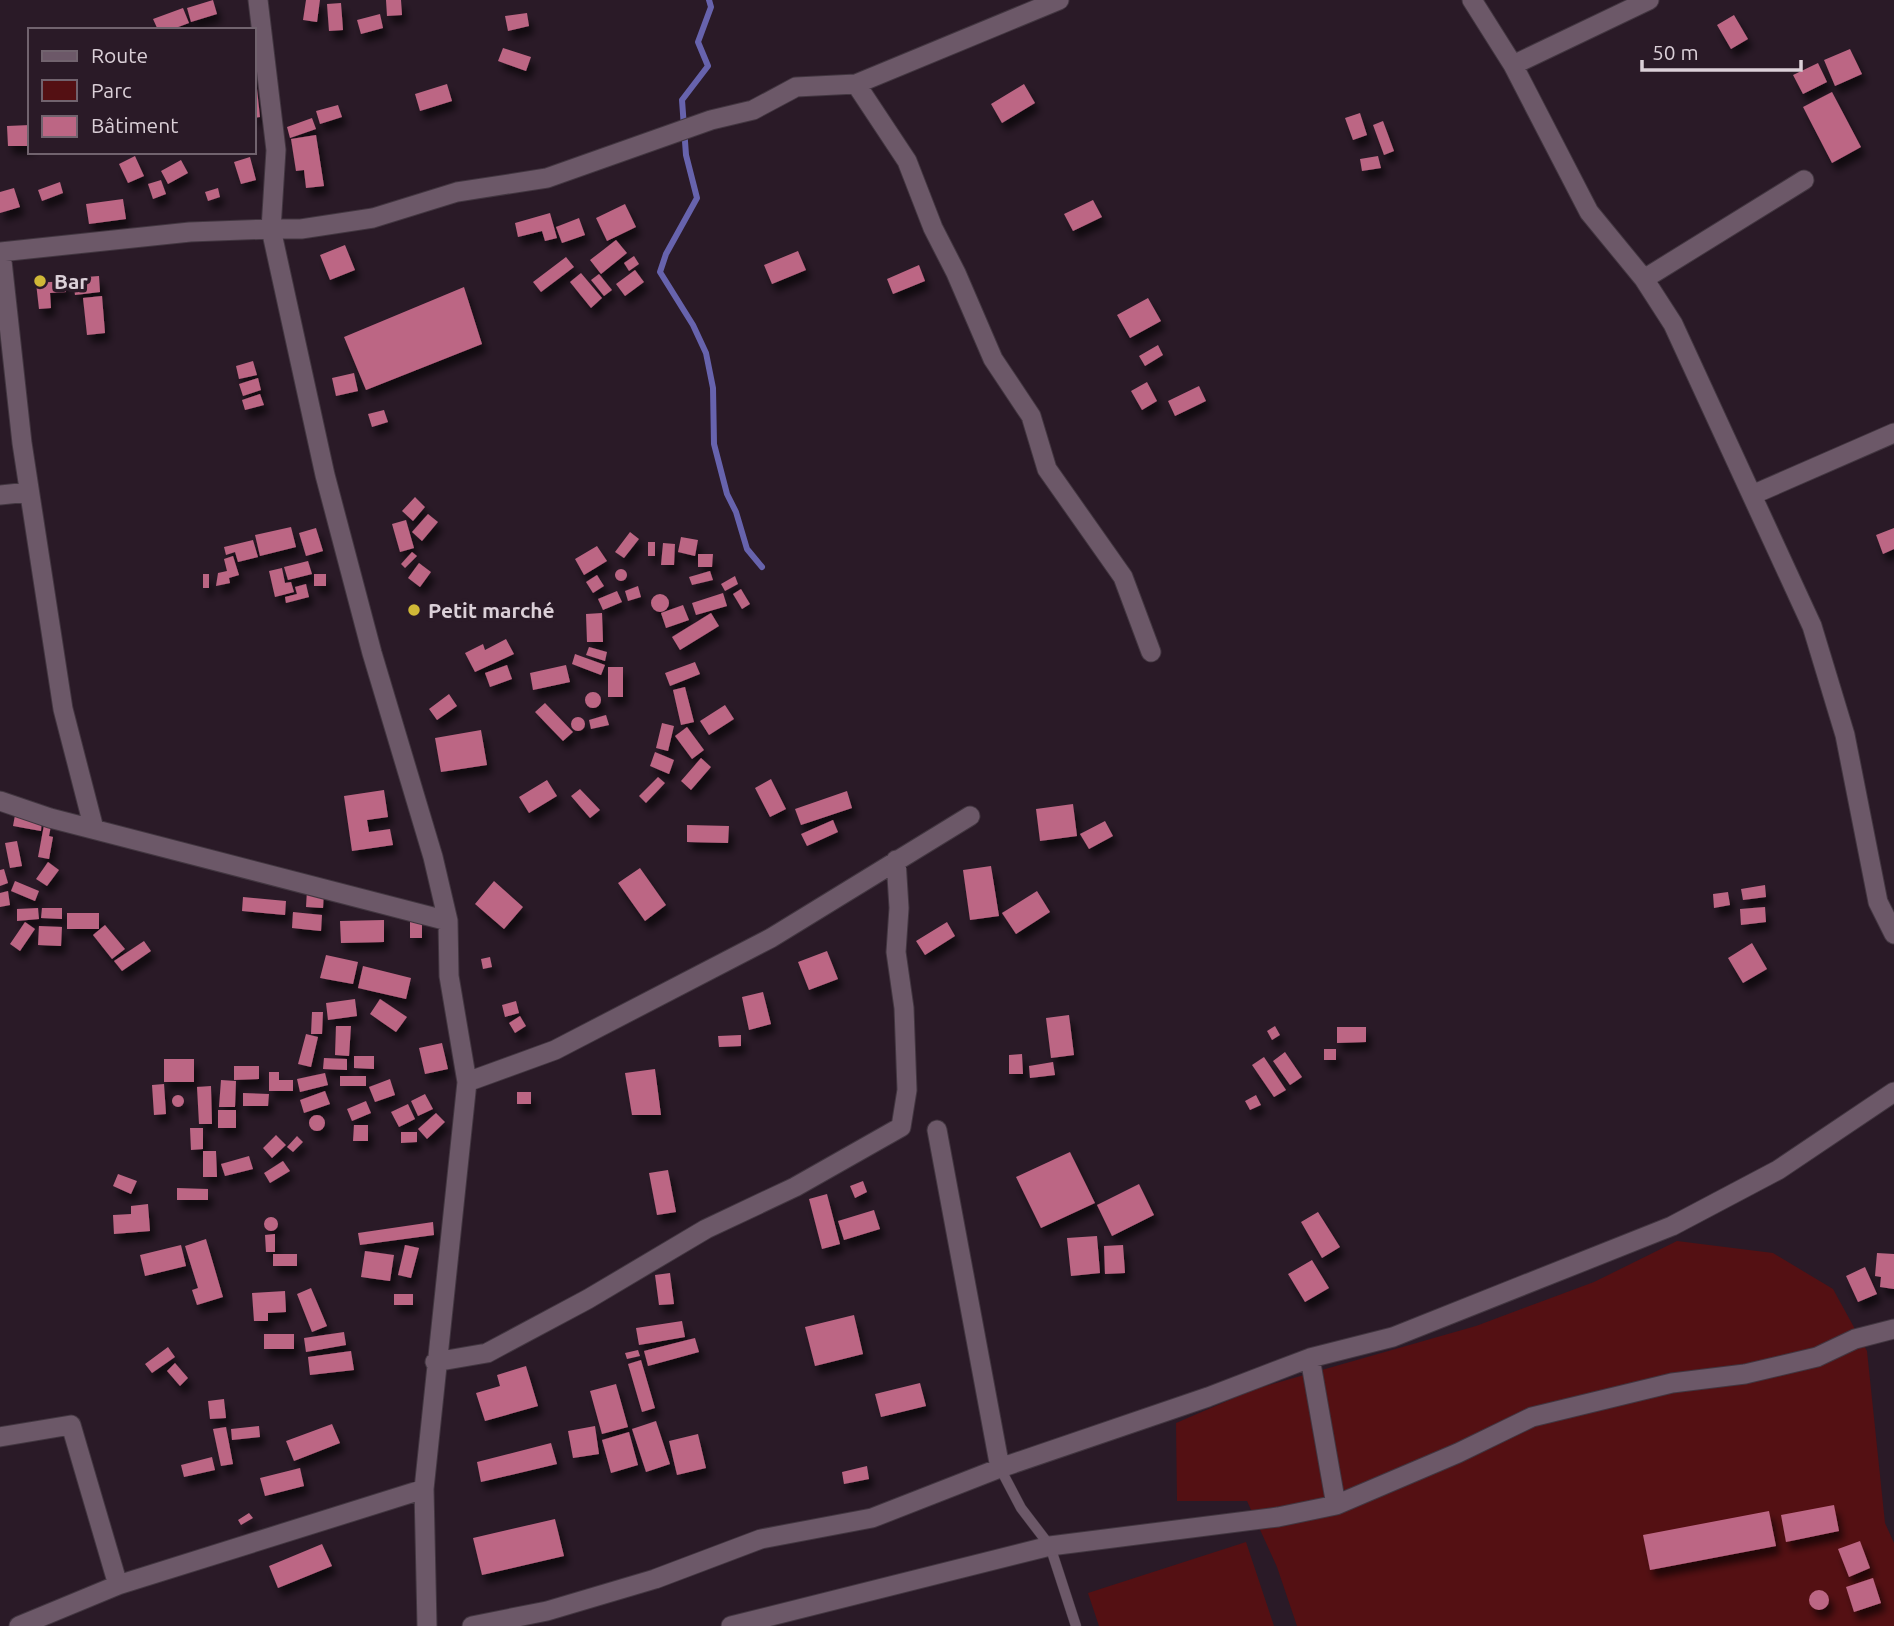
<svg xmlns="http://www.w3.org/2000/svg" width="1894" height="1626" font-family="Ubuntu,sans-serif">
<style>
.green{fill:#541013}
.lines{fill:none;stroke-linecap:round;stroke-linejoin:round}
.stream{stroke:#6763ad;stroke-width:6}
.building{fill:#bc6684;filter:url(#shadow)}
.service-casing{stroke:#423640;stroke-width:11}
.minor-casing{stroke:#423640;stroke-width:21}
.service{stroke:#6c5868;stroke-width:10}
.minor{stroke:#6c5868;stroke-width:19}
.poi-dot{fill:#d0b837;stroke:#2a1a27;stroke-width:2.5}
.labels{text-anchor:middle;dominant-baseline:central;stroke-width:7;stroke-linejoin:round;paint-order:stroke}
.poi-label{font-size:21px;font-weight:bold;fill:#dbd0d8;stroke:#2a1a27;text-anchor:start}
</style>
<defs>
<filter id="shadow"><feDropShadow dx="4.5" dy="8" stdDeviation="3.5" flood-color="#0009"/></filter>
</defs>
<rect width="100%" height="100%" fill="#2a1a27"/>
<path class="green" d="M 1677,1241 L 1773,1253 L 1833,1289 L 1867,1351 L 1885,1523 L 1894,1543 L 1894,1626 L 1297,1626 L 1277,1567 L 1247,1501 L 1177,1501 L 1176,1423 L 1255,1389 L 1476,1326 L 1594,1282 Z
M 1246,1542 L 1274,1626 L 1099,1626 L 1088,1593 Z"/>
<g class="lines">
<path class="stream" d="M 709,0 L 711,7 L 698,42 L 708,66 L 682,100 L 686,155 L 697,198 L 666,254 L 660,272 L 693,325 L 706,353 L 713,388 L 714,444 L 727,494 L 736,512 L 747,549 L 762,567"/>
</g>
<path class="building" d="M 213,0 L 217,14 L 191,22 L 187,8 Z
M 306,0 L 320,0 L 317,22 L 303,20 Z
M 386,0 L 401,0 L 402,15 L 387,16 Z
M 341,3 L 343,30 L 329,31 L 327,4 Z
M 183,8 L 189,23 L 170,30 L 158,30 L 153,19 Z
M 527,13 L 529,26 L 508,31 L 505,16 Z
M 380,14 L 383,28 L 361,34 L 357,20 Z
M 1734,15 L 1748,39 L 1731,49 L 1717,25 Z
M 503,48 L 531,57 L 526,71 L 498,61 Z
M 1850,49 L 1862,74 L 1835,86 L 1824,60 Z
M 254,61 L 260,117 L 254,118 Z
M 1818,63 L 1827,82 L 1803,94 L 1793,75 Z
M 447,84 L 452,101 L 420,111 L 415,94 Z
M 1024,84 L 1035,103 L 1002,123 L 991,104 Z
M 1832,92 L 1861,147 L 1832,163 L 1803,107 Z
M 338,105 L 342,117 L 320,124 L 316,111 Z
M 1360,113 L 1367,135 L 1353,140 L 1345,118 Z
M 312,118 L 316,129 L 290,138 L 287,127 Z
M 1383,121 L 1394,151 L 1384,155 L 1373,125 Z
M 30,125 L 30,146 L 8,146 L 7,126 Z
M 316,135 L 324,186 L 306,188 L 304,170 L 296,171 L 291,139 Z
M 135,156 L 144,176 L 128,183 L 119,164 Z
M 1378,156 L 1381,168 L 1362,171 L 1360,159 Z
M 250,157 L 256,180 L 241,184 L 234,162 Z
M 181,160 L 188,173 L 168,184 L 161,171 Z
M 161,180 L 166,194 L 153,199 L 148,184 Z
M 60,182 L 63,193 L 42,201 L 38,190 Z
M 14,188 L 20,207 L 0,213 L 0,192 Z
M 218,188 L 220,197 L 208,201 L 205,192 Z
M 123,199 L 126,219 L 89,224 L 86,204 Z
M 1093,200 L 1102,217 L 1073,231 L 1064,214 Z
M 625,204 L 636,227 L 607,241 L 596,218 Z
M 550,213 L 557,238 L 545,241 L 542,231 L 518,237 L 515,223 Z
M 579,218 L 585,235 L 562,243 L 556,227 Z
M 616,240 L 627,253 L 601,274 L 590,260 Z
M 345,245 L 355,270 L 330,280 L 320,255 Z
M 798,251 L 806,270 L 772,284 L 764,265 Z
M 634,256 L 639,264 L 629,271 L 624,263 Z
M 566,257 L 574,267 L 541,292 L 533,282 Z
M 919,265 L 925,281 L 893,294 L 887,279 Z
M 635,270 L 644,282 L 625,296 L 616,284 Z
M 581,273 L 602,298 L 591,308 L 570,282 Z
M 599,274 L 612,290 L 604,296 L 591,280 Z
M 99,276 L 100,292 L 75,295 L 73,278 Z
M 65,281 L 66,292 L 50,293 L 51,308 L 39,309 L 36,283 Z
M 464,287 L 482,344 L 366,390 L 344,337 Z
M 102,296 L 105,333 L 87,335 L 83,298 Z
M 1148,298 L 1161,321 L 1130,338 L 1117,315 Z
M 1158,345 L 1163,355 L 1145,366 L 1139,356 Z
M 253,361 L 257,375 L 239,379 L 236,366 Z
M 354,373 L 358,391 L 336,396 L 332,378 Z
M 258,378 L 261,390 L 243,396 L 239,384 Z
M 1147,382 L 1157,401 L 1142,410 L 1131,391 Z
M 1199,386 L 1206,401 L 1175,416 L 1168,401 Z
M 260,394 L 264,405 L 245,410 L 242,400 Z
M 384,410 L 388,422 L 372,427 L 368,414 Z
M 415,497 L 425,507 L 413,521 L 402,511 Z
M 428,514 L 438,522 L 422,541 L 412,532 Z
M 406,520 L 414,548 L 400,552 L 392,524 Z
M 291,527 L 296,547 L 260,556 L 255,535 Z
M 316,528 L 323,551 L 306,556 L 299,533 Z
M 1894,528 L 1894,549 L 1883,554 L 1876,535 Z
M 630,532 L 639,539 L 624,558 L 615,552 Z
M 681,537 L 698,540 L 695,556 L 678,552 Z
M 253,540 L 258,557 L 238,562 L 235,552 L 226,555 L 224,547 Z
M 648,542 L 655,542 L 655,556 L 648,556 Z
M 663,543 L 675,544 L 674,565 L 661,565 Z
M 597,546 L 607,561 L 584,575 L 575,559 Z
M 412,552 L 417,556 L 405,568 L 401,564 Z
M 698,554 L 713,554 L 712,567 L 698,567 Z
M 233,556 L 239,575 L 229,578 L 230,583 L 216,586 L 218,573 L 227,571 L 224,559 Z
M 308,561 L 312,574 L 288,580 L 284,567 Z
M 419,563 L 431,572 L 420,587 L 408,578 Z
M 282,568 L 285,583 L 291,582 L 294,592 L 275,597 L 269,571 Z
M615 575a6 6 0 1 1 12 0a6 6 0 1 1-12 0Z
M 710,571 L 713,580 L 692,585 L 689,577 Z
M 203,574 L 209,574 L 209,588 L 203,588 Z
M 314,574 L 326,574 L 326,586 L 314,586 Z
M 597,575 L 604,586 L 593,593 L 586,582 Z
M 735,576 L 738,584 L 725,591 L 721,584 Z
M 306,584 L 309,597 L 286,603 L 285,597 L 297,594 L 295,587 Z
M 638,586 L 641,597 L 628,601 L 625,591 Z
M 741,589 L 750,604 L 742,609 L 733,594 Z
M 617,591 L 622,602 L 603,610 L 598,599 Z
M 723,593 L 727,606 L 696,615 L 692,603 Z
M651 603a9 9 0 1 1 18 0a9 9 0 1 1-18 0Z
M 683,605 L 689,620 L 666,628 L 661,613 Z
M 602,613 L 603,642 L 587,642 L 586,614 Z
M 711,613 L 719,626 L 680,650 L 672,637 Z
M 506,639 L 514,654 L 475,672 L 465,653 L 483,644 L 485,650 Z
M 589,647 L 607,652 L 605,661 L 586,655 Z
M 575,654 L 605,665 L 601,675 L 572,664 Z
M 695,662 L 700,674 L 670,686 L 665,673 Z
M 507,665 L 512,679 L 490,687 L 485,673 Z
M 566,665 L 570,682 L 533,690 L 530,673 Z
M 608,667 L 623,667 L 623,697 L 608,697 Z
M 685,687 L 694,722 L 681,725 L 673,690 Z
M585 700a8 8 0 1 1 16 0a8 8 0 1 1-16 0Z
M 449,694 L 457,706 L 437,720 L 429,709 Z
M 545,703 L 573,732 L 563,741 L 535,712 Z
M 725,705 L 734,719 L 709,735 L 700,721 Z
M 606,715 L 609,725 L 591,729 L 589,720 Z
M571 724a7 7 0 1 1 14 0a7 7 0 1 1-14 0Z
M 662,723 L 674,726 L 668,751 L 656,748 Z
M 687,727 L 704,750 L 692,759 L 675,736 Z
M 481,730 L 487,765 L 441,772 L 435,738 Z
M 655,752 L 674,760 L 669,774 L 650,766 Z
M 701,758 L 711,767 L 691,790 L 681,781 Z
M 658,777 L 665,783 L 646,803 L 639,796 Z
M 771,779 L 786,809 L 770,817 L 755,788 Z
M 547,780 L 557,796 L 529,813 L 519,797 Z
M 580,789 L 600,810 L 590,818 L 571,796 Z
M 384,790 L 388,817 L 367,820 L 369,832 L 390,829 L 393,845 L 352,851 L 344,796 Z
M 847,791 L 852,808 L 801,825 L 795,809 Z
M 1073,804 L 1077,836 L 1040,841 L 1036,809 Z
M 15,815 L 42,820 L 41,831 L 13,826 Z
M 833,820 L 838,832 L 807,846 L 801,834 Z
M 1105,821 L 1113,836 L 1089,849 L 1080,834 Z
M 44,825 L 51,826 L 49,836 L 53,837 L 49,859 L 38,857 Z
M 687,825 L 729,826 L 728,843 L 687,842 Z
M 17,841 L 22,866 L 10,868 L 5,843 Z
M 48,862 L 59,870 L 47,886 L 36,879 Z
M 991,866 L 999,916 L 970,920 L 963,870 Z
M 640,868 L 666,905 L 645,921 L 618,883 Z
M 4,869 L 8,883 L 0,886 L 0,870 Z
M 15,881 L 39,891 L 35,901 L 11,891 Z
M 494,881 L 523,907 L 504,929 L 475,904 Z
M 1765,885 L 1766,897 L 1743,900 L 1741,889 Z
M 307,890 L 324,891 L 323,908 L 306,907 Z
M 8,891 L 10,905 L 0,907 L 0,893 Z
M 1037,891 L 1050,912 L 1016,934 L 1002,913 Z
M 1728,892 L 1730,905 L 1714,908 L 1713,894 Z
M 243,897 L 286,901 L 285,915 L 242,911 Z
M 1765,907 L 1766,922 L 1741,925 L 1740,909 Z
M 38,908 L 39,919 L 17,921 L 17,909 Z
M 42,908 L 62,908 L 62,919 L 41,918 Z
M 293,912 L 322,915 L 321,931 L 292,928 Z
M 67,913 L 99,913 L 99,929 L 67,929 Z
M 384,920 L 384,942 L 341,943 L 340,921 Z
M 25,922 L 35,929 L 20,951 L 10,944 Z
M 410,922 L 422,922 L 422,938 L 410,938 Z
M 947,922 L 955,936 L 925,955 L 916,941 Z
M 105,925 L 125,949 L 112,959 L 93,935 Z
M 39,926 L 62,927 L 61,946 L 38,945 Z
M 144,941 L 151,951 L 122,971 L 114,961 Z
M 1752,943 L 1767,969 L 1743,983 L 1728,958 Z
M 827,951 L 838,979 L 809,990 L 798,962 Z
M 326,955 L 358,962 L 353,984 L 320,978 Z
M 490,957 L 492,967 L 483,969 L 481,959 Z
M 363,966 L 411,978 L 406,999 L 358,988 Z
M 763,992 L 771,1024 L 749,1030 L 742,997 Z
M 355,999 L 357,1016 L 328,1020 L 326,1003 Z
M 380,999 L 407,1017 L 396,1032 L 370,1014 Z
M 516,1001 L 519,1013 L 505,1017 L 502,1005 Z
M 312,1012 L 323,1012 L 322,1034 L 311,1034 Z
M 1069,1015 L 1074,1055 L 1051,1058 L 1046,1018 Z
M 520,1016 L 526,1026 L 515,1033 L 509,1023 Z
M 336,1026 L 351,1026 L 349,1056 L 335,1055 Z
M 1275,1026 L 1280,1035 L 1272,1040 L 1267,1031 Z
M 1337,1027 L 1366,1027 L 1366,1042 L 1337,1043 Z
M 306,1034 L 318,1037 L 311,1067 L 298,1064 Z
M 741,1035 L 741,1046 L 719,1047 L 718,1036 Z
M 442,1043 L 448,1069 L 425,1074 L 419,1048 Z
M 1324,1049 L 1336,1049 L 1336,1060 L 1324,1060 Z
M 1285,1052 L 1302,1077 L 1290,1085 L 1273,1061 Z
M 1022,1054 L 1023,1074 L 1009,1074 L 1009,1055 Z
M 354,1056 L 374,1056 L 374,1069 L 354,1068 Z
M 1264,1057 L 1286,1090 L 1274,1097 L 1252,1065 Z
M 324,1058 L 347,1059 L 347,1070 L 323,1069 Z
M 164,1059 L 194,1059 L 194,1082 L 164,1082 Z
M 1053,1062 L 1055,1075 L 1030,1078 L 1029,1066 Z
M 234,1066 L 259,1066 L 259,1079 L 234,1080 Z
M 655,1069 L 661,1115 L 632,1115 L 625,1073 Z
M 269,1072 L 279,1072 L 279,1080 L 293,1080 L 293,1091 L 269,1091 Z
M 325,1073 L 328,1085 L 300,1092 L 297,1079 Z
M 340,1076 L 366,1076 L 366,1086 L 340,1086 Z
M 390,1079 L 395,1095 L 375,1102 L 369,1087 Z
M 221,1080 L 236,1081 L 235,1107 L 219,1107 Z
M 164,1084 L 166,1114 L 154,1115 L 152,1085 Z
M 211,1086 L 212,1124 L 199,1124 L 197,1087 Z
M 325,1091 L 330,1104 L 304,1113 L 300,1100 Z
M 517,1092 L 531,1092 L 531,1104 L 517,1104 Z
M 243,1093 L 269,1094 L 268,1106 L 243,1106 Z
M 425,1094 L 433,1109 L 418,1116 L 411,1101 Z
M172 1101a6 6 0 1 1 12 0a6 6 0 1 1-12 0Z
M 1256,1095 L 1261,1105 L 1250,1110 L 1245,1101 Z
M 366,1101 L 371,1113 L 352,1121 L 347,1109 Z
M 408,1104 L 415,1119 L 399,1127 L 391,1112 Z
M 218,1110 L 236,1110 L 236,1128 L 218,1128 Z
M 436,1113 L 445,1122 L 427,1139 L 418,1129 Z
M309 1123a8 8 0 1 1 16 0a8 8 0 1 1-16 0Z
M 354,1125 L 368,1125 L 368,1141 L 353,1141 Z
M 190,1128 L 203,1128 L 203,1149 L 191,1150 Z
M 401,1132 L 417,1132 L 417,1142 L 401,1143 Z
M 276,1135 L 286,1145 L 272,1158 L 263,1148 Z
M 297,1136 L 303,1142 L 293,1152 L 287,1147 Z
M 203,1151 L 216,1151 L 217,1177 L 203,1177 Z
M 1070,1152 L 1095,1203 L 1041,1228 L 1016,1177 Z
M 249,1156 L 253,1169 L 225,1176 L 221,1164 Z
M 283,1161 L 290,1171 L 270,1183 L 264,1173 Z
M 668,1170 L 676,1212 L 657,1215 L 649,1173 Z
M 118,1174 L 137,1181 L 131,1194 L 113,1186 Z
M 863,1181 L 867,1192 L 855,1198 L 850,1186 Z
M 1139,1184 L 1154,1215 L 1112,1236 L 1097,1205 Z
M 177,1188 L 208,1189 L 208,1200 L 177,1200 Z
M 827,1194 L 840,1244 L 822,1249 L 809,1199 Z
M 148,1204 L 150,1231 L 114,1234 L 113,1215 L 131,1214 L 131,1206 Z
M 874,1210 L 880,1229 L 844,1240 L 838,1221 Z
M 1318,1212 L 1340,1247 L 1322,1258 L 1301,1222 Z
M264 1224a7 7 0 1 1 14 0a7 7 0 1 1-14 0Z
M 433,1222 L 434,1235 L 360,1245 L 358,1233 Z
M 275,1234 L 275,1252 L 266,1252 L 265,1235 Z
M 1097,1236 L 1100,1273 L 1071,1276 L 1067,1238 Z
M 206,1239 L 223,1297 L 197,1305 L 192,1290 L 198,1288 L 185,1246 Z
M 181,1245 L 186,1266 L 145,1276 L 140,1255 Z
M 405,1245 L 419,1248 L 411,1278 L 398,1275 Z
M 1123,1245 L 1125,1273 L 1105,1274 L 1104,1246 Z
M 365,1251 L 394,1255 L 390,1281 L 361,1277 Z
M 1877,1253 L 1894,1254 L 1894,1289 L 1880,1287 L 1881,1277 L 1875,1276 Z
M 273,1254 L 297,1254 L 297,1266 L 273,1266 Z
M 1312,1260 L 1329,1288 L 1305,1302 L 1288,1274 Z
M 1865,1267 L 1877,1294 L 1858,1302 L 1846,1276 Z
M 670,1273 L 674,1304 L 659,1305 L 655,1275 Z
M 311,1288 L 327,1326 L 312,1332 L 297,1294 Z
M 285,1291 L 286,1312 L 268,1313 L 268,1321 L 254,1321 L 252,1293 Z
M 394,1294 L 413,1294 L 413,1305 L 394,1305 Z
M 854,1315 L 863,1354 L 815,1366 L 805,1327 Z
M 682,1321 L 685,1337 L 639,1345 L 636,1328 Z
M 344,1332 L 346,1345 L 306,1352 L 304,1338 Z
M 264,1334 L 294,1334 L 294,1349 L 264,1349 Z
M 695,1338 L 699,1352 L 648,1366 L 644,1351 Z
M 168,1347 L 175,1357 L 152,1373 L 145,1364 Z
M 638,1350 L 640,1356 L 627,1359 L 625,1353 Z
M 351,1351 L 354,1370 L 310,1375 L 308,1357 Z
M 641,1360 L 655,1408 L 642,1412 L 628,1364 Z
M 175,1363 L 188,1378 L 180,1386 L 167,1371 Z
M 526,1366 L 538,1406 L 485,1421 L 476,1393 L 500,1386 L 497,1375 Z
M 920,1383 L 926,1406 L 881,1417 L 875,1394 Z
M 616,1384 L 628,1427 L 602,1434 L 590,1391 Z
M 224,1399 L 226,1418 L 210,1419 L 208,1401 Z
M 656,1421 L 670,1464 L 646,1472 L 632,1429 Z
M 332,1424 L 340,1443 L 294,1461 L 286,1441 Z
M 259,1426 L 260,1437 L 232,1440 L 231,1429 Z
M 595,1426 L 599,1454 L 573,1458 L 568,1431 Z
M 226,1427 L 233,1464 L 221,1466 L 213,1429 Z
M 629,1432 L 638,1465 L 611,1473 L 602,1440 Z
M 698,1434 L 706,1468 L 677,1475 L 669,1441 Z
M 551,1443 L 557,1464 L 481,1482 L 477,1462 Z
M 212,1457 L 215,1470 L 184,1477 L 181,1465 Z
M 867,1466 L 869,1479 L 844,1484 L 842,1472 Z
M 300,1468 L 304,1486 L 265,1496 L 260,1478 Z
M 1834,1505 L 1839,1531 L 1786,1542 L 1781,1515 Z
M 1769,1511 L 1776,1546 L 1650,1570 L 1643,1535 Z
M 249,1513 L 253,1518 L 241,1525 L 238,1520 Z
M 555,1519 L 564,1556 L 482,1575 L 473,1538 Z
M 1860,1541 L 1870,1568 L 1849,1577 L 1838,1549 Z
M 322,1544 L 332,1566 L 278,1588 L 269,1566 Z
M 1873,1578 L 1881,1603 L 1854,1612 L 1846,1587 Z
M1809 1600a10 10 0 1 1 20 0a10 10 0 1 1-20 0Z"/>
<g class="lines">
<g class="service-casing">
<path id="service" d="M 1000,1468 L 1021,1508 L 1050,1546 L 1076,1626"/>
</g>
<g class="minor-casing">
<path id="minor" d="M 258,0 L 276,150 L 271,229 L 301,229 L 373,218 L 457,192 L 547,178 L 711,120 L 753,110 L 796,87 L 856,84 L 1059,0
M 1472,0 L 1513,65 L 1589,212 L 1644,279 L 1673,324 L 1812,626 L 1845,735 L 1878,902 L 1894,934
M 1513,65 L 1649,0
M 856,84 L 907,161 L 933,228 L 956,273 L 993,359 L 1031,416 L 1047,469 L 1123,577 L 1151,652
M 0,252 L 190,232 L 271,229 L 325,475 L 372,653 L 433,857 L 448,921 L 449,976 L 467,1082 L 424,1489 L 427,1626
M 1,252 L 22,443 L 63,709 L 94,829
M 1644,279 L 1804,180
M 0,495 L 29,492
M 1752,495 L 1894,433
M 0,801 L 50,818 L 448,921
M 467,1082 L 555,1050 L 771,938 L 970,816
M 937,1130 L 1000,1468
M 1310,1358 L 1336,1505
M 435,1362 L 487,1353 L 588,1299 L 706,1229 L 795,1187 L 901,1127 L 907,1090 L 904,1008 L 896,952 L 899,908 L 896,860
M 0,1437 L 71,1425 L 118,1585
M 19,1626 L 118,1585 L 424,1489
M 472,1626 L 547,1611 L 655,1579 L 761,1539 L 872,1518 L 1000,1468 L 1208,1397 L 1310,1358 L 1393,1337 L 1672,1226 L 1778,1170 L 1894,1092
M 731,1626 L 1050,1546 L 1278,1517 L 1336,1505 L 1458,1453 L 1532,1417 L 1672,1383 L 1745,1374 L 1817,1357 L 1855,1339 L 1894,1329"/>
</g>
<use href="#service" class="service"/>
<use href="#minor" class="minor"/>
</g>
<g class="poi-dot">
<circle cx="40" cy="281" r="7"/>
<circle cx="414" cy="610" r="7"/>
</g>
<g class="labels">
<g class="poi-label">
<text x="54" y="281">Bar</text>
<text x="428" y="610">Petit marché</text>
</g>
</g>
<rect x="28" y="28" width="228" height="126" fill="#2a1a27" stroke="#71636e" stroke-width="2"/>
<rect x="42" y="51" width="35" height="10" fill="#6c5868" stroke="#71636e" stroke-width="2"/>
<text x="91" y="63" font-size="21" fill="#dbd0d8">Route</text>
<rect x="42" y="80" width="35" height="21" fill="#541013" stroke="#71636e" stroke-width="2"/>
<text x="91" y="98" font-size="21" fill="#dbd0d8">Parc</text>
<rect x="42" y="116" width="35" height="21" fill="#bc6684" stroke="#71636e" stroke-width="2"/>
<text x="91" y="133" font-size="21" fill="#dbd0d8">Bâtiment</text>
<path d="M1642 60v10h159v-10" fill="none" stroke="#dbd0d8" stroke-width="3.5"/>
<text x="1652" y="60" font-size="21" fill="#dbd0d8" stroke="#2a1a27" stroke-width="5" paint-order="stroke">50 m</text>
</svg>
